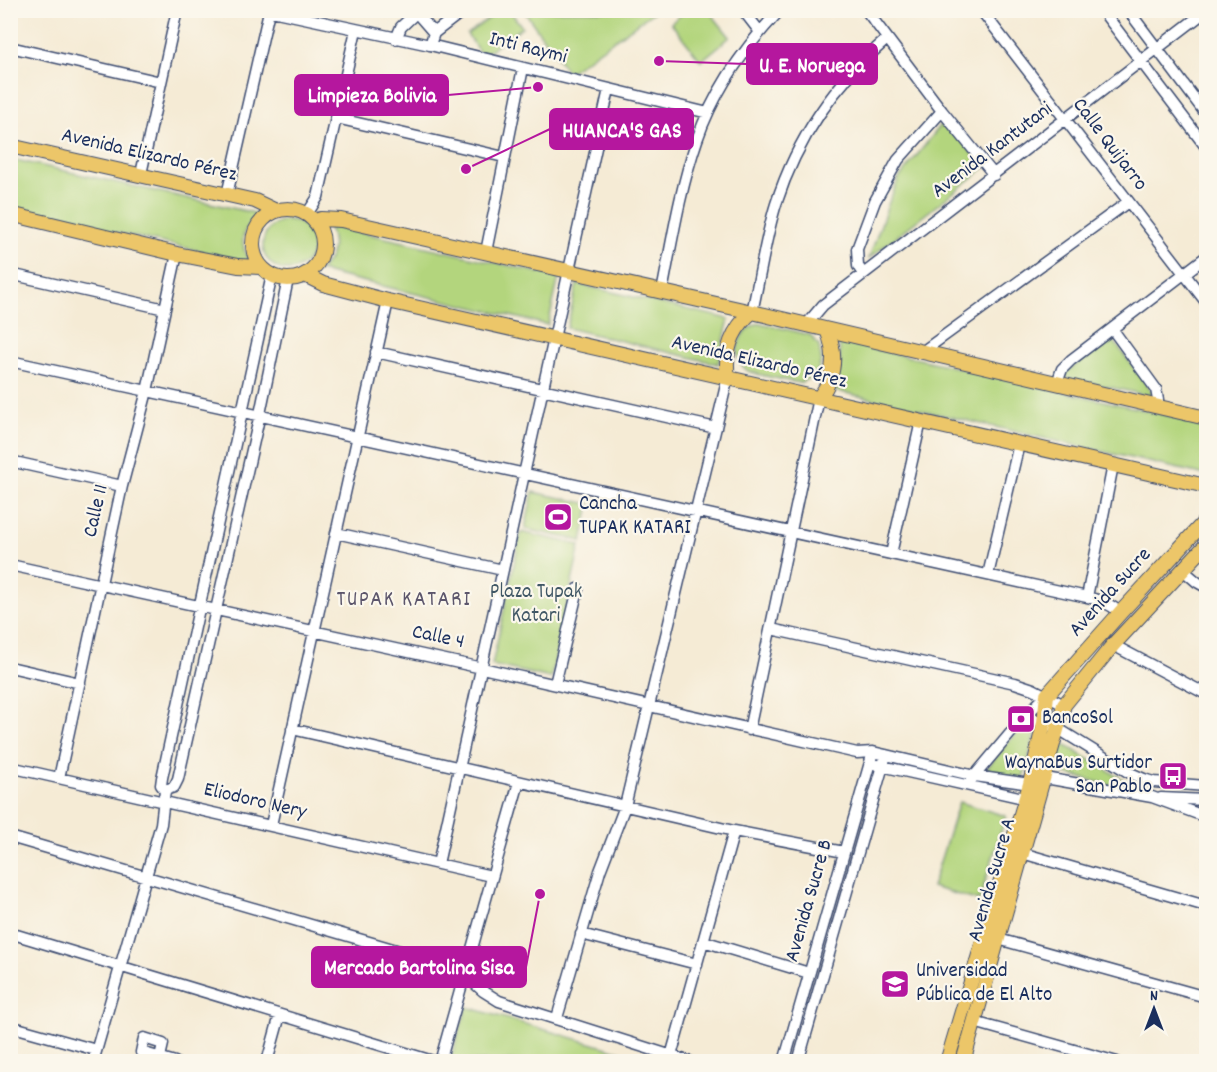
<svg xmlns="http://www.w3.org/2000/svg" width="1217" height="1072" font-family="Dekko,sans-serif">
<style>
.green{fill:#b3d57d;stroke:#67826e;stroke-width:1.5}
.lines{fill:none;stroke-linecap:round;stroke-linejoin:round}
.minor-casing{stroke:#3c4b70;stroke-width:13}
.major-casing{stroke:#3c4b70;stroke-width:16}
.minor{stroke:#fff;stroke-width:10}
.major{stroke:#ecc669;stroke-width:14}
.labels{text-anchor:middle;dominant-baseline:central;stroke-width:4.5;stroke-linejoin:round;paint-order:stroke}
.street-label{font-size:21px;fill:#1b2f5e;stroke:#fbf7ec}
.poi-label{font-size:21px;fill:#1b2f5e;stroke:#fbf7ec;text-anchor:start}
.park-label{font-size:21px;fill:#415866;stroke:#fbf7ec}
.neighbourhood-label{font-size:22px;letter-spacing:1.5px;fill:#5c566c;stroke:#fbf7ec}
.leader{fill:none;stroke:#b5179e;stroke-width:2}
.callout-dot{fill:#b5179e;stroke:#fbf7ec;stroke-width:2}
.callout{fill:#b5179e;stroke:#b5179e;stroke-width:2}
.callout-label{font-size:22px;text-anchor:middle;font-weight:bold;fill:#fff}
</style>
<rect width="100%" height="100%" fill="#fbf7ec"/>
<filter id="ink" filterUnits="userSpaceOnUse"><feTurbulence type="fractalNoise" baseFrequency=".0167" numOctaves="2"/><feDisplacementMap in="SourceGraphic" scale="12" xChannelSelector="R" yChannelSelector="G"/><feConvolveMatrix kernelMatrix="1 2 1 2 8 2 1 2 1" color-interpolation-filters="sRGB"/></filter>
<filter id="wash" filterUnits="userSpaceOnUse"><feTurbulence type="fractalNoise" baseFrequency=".008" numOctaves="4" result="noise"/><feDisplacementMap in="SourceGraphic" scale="24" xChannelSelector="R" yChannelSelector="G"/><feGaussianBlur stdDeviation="1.35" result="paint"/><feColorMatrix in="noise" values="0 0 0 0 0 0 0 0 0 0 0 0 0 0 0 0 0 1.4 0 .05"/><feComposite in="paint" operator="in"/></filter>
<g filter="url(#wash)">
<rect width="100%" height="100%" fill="#f5ebd5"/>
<path class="green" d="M 687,10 L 709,11 L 730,37 L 701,61 L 671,23 Z
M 500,11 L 510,11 L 522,27 L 482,56 L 467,34 Z
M 524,11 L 655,11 L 568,73 Z
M 945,120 L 985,168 L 869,258 L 889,202 L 899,178 Z
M 11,159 L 259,214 C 241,228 239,242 249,262 L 11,209 Z
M263 245a25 25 0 1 1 50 0a25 25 0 1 1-50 0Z
M 328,225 L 559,277 L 548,325 L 319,271 C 334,257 336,245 328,225 Z
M 577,284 L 729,319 L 718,364 L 567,328 Z
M 760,323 L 810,335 L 819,346 L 821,359 L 819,368 L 814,376 L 800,383 C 790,381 756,375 748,371 C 740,366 736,355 738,346 C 741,333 748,327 760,323 Z
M 1109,340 L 1113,340 L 1156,397 L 1066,378 L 1065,373 Z
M 839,341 L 1206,424 L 1206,475 L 828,389 C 842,374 841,360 839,341 Z
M 533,492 L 590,504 L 582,541 L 525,529 Z
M 521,532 L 580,545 L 551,678 L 492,665 Z
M 1029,723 L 1034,726 L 1036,731 L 1024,775 L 1022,778 L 989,773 L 987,768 L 1024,724 Z
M 1063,744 L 1138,788 L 1137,792 L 1055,771 L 1054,768 L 1059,745 Z
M 959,802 L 1006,816 L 979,901 L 932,887 Z
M 467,1007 L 652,1061 L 450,1061 Z"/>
</g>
<g filter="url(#ink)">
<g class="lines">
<g class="minor-casing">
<path id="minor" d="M 267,10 L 430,45 L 708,113
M 414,10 L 434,33
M 743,10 L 760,32
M 866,10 L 942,111 L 994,175
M 981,10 L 1206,302
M 1102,10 L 1206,147
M 1128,10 L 1206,114
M 396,39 L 401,27 L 419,10
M 430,45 L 434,33 L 464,10
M 10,47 L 161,82
M 336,118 L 504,157
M 141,174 L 177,10
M 227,195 L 269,11
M 307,214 L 318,197 L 356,30
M 486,252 L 523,68
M 10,274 L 165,309
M 863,274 L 858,266 L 857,249 L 875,201 L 898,160 L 942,111
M 662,292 C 672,241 680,189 697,140 C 714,91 744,48 780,10
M 752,312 C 760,277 765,239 776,204 C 797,139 835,83 887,39
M 806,325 L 823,305 L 1206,11
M 1113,330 L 1156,389 L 1158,400 L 1157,407
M 376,352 L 716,428
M 922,352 L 1128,202
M 10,361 L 1087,597 C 1099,600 1110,603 1120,613
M 1057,383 L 1062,369 L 1071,360 L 1206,257
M 10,461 L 122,486
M 336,533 L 503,570
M 891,554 L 921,421
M 10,565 L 482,668 L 857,753 L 873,752 L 975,776 L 1030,784 L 1051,779 L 1152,797 L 1206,817
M 1183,570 L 1197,582 L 1206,587
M 988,575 L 1019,444
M 1087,597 L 1113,465
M 771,629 L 1015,683 L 1033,689 L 1064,705
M 1113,645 L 1206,694
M 10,667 L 80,683
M 555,684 L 578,589
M 1025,716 L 1057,728 L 1128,772 L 1144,779 L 1154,782 L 1206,786
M 292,729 L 734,831 L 844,852
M 749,730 L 819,398
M 877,765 L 1032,800
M 10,767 L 491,876
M 59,778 L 122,486 L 147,391 L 177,254
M 971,780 L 1025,716 L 1047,695
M 165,790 L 174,787 L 178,779 L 260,414 L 288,279
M 1161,798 L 1206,800
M 271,825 L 388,301
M 10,837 L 434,961 L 466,976 L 483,991 L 499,1001 L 691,1062
M 1022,853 L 1206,906
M 438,864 L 609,89
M 10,933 L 436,1062
M 581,934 L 697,964
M 998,939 L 1206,997
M 703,941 L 809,973
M 557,1018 L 600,871 L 625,806 L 728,377
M 974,1022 L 1117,1062
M 10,1026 L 96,1050
M 671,1056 L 734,831
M 160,1057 L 163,1044 L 144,1038 L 141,1052 L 175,1062
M 93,1062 L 161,824 L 165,790 L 161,785 L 162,778 L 272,275
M 267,1062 L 280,1015
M 440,1062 L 519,782
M 784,1062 L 873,752
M 798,1062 L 886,755"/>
</g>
<g class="major-casing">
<path id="major" d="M 10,146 L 255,201 L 276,211
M253 244a35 35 0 1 1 70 0a35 35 0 1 1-70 0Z
M 10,214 L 177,254 L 238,266 L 261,267
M 315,222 L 321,219 L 341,220 L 752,312 L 1206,418
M 305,275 L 323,284 L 388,301 L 1206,486
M 728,377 C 724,352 732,329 752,312
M 819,398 C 835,377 837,354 827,330
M 947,1062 L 1030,784 L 1044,722 L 1047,695 L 1120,613 L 1206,520
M 963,1062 L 1064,705 L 1113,645 L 1206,545"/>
</g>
<use href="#minor" class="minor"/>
<use href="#major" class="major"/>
</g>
</g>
<defs>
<g id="stadium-square" transform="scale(1.5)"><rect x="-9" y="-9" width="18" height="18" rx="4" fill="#b5179e" stroke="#fbf7ec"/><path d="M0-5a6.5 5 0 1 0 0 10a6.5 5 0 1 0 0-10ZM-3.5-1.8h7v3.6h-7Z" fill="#fff"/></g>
<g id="bank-square" transform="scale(1.5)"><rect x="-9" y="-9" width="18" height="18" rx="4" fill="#b5179e" stroke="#fbf7ec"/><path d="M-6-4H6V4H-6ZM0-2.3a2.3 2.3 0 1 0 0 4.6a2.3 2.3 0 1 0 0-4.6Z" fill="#fff"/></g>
<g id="bus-square" transform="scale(1.5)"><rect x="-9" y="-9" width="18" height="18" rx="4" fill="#b5179e" stroke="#fbf7ec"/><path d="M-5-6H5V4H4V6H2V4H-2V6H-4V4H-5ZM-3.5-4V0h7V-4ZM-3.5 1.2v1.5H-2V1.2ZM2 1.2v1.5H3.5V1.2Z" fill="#fff"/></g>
<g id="university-square" transform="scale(1.5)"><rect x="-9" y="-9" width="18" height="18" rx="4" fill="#b5179e" stroke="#fbf7ec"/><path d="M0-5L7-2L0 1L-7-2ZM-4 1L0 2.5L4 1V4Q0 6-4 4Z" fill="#fff"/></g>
</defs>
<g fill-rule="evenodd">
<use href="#stadium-square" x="558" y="517"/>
<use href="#bank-square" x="1021" y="719"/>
<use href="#bus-square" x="1173" y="776"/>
<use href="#university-square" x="895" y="984"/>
</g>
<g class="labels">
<g class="street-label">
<text transform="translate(528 49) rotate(14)">Inti Raymi</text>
<text transform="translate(1109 145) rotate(53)">Calle Quijarro</text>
<text transform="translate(993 151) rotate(-37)">Avenida Kantutani</text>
<text transform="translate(149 156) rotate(13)">Avenida Elizardo Pérez</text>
<text transform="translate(759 363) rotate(13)">Avenida Elizardo Pérez</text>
<text transform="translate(97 511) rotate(-77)">Calle 11</text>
<text transform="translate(1111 593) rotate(-48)">Avenida Sucre</text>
<text transform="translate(438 638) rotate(12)">Calle 4</text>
<text transform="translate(255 802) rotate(13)">Eliodoro Nery</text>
<text transform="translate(993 880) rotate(-74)">Avenida Sucre A</text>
<text transform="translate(810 901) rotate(-74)">Avenida Sucre B</text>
</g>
<g class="poi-label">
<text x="579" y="505">Cancha<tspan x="579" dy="24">TUPAK KATARI</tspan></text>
<text x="1042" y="719">BancoSol</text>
<text x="1152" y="764" text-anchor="end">WaynaBus Surtidor<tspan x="1152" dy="24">San Pablo</tspan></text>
<text x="916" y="972">Universidad<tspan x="916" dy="24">Pública de El Alto</tspan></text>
</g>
<g class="park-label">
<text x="536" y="593">Plaza Tupak<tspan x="536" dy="24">Katari</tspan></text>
</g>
<g class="neighbourhood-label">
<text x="404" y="600">TUPAK KATARI</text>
</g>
</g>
<path class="leader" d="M659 61L747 64M538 87L448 95M466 169L550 129M540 894L526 967"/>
<g class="callout-dot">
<circle cx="659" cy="61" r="6"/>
<circle cx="538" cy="87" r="6"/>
<circle cx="466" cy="169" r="6"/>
<circle cx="540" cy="894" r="6"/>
</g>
<g class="callout">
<rect x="747" y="44" width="130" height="40" rx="6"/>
<rect x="295" y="75" width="153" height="40" rx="6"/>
<rect x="550" y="109" width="143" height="40" rx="6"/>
<rect x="312" y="947" width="214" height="40" rx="6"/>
</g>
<g class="callout-label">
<text x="812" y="72">U. E. Noruega</text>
<text x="372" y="102">Limpieza Bolivia</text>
<text x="622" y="137">HUANCA'S GAS</text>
<text x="419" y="974">Mercado Bartolina Sisa</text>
</g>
<rect width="1217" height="1072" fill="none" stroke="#fbf7ec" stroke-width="36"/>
<g transform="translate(1154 1009)" stroke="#fbf7ec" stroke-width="4.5" paint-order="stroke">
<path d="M0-4.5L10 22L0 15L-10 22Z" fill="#1b2f5e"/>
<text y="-9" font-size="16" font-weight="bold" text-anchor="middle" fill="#1b2f5e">N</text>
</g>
</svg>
